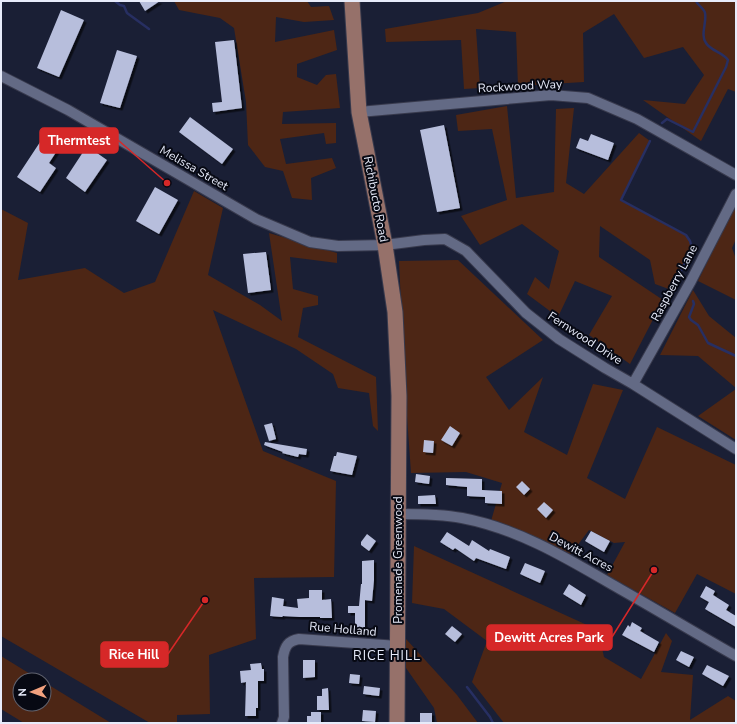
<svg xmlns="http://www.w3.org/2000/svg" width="737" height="724" font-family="'Nunito Sans',sans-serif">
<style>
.green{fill:#4d2615}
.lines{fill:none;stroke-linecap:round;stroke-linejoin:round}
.stream{stroke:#272f62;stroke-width:2.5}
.building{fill:#b7bedc;filter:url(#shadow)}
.minor-casing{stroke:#383a4d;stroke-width:12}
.primary-casing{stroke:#383a4d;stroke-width:17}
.minor{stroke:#636a85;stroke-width:10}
.primary{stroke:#96716a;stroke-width:15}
.labels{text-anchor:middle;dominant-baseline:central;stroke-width:4;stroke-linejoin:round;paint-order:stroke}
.street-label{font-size:12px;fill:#e7ebfa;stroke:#070913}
.neighbourhood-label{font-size:13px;letter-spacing:1px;fill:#e7ebfa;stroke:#070913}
.leader{fill:none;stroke:#d62828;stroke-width:1.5}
.callout-dot{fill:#d62828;stroke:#070913;stroke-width:1.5}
.callout{fill:#d62828;stroke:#d62828;stroke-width:1.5}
.callout-label{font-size:13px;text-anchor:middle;font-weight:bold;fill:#fff}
</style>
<defs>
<filter id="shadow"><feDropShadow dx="2.5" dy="2.5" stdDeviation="0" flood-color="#0009"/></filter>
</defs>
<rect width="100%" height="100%" fill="#1a1f35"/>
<path class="green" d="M 174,1 L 307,1 L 311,7 L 329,6 L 334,20 L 304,22 L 276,17 L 275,42 L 334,30 L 337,50 L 297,64 L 297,77 L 317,85 L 326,75 L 336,74 L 340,108 L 283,112 L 282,124 L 336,123 L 336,143 L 326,144 L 324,133 L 280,139 L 286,164 L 332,158 L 336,168 L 311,178 L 312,200 L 292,198 L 283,171 L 265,167 L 248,145 L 246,102 L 234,28 L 220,18 L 179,10 Z
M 507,1 L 736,1 L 736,92 L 728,89 L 701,141 L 643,100 L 685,104 L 704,75 L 683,47 L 644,58 L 614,14 L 583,33 L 584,82 L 518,86 L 516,32 L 476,29 L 480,88 L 464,89 L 461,40 L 386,42 L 385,29 L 478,13 Z
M 507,106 L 516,198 L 554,192 L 556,109 L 574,108 L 566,183 L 584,194 L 639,133 L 650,141 L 621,200 L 686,235 L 690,241 L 692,248 L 674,285 L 674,291 L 655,284 L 650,260 L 600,226 L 599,257 L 663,300 L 630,364 L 589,335 L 612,296 L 575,281 L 558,317 L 527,294 L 535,277 L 549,289 L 559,251 L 522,224 L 480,245 L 461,216 L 507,200 L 492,129 L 458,131 L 456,115 Z
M 194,191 L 223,208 L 208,275 L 260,305 L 282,321 L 269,233 L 337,253 L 337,263 L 290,257 L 293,289 L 318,296 L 318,305 L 303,308 L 298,337 L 376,377 L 378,431 L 373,426 L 369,393 L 338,388 L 333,374 L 296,349 L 213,310 L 263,451 L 336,481 L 334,577 L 254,578 L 256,639 L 209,655 L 210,714 L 177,715 L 177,723 L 150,723 L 1,636 L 1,209 L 28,223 L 18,280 L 85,268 L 124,293 L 155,282 Z
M 733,209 L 736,210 L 736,239 L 732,248 L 736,259 L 736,300 L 698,281 Z
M 458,260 L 543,340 L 486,377 L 509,410 L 543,377 L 524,432 L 567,455 L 593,384 L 623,390 L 587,478 L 625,499 L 657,427 L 736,465 L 736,594 L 697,574 L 675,613 L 607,575 L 625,542 L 614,543 L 589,530 L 571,554 L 491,521 L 502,483 L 466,472 L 411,473 L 405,389 L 399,261 Z
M 693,290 L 709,316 L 736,338 L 736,388 L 698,356 L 660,355 Z
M 736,389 L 736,440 L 698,416 Z
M 414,546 L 598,630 L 604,657 L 641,679 L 666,633 L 672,641 L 661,672 L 693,675 L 690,720 L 728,696 L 736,701 L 736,717 L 734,723 L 504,723 L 472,682 L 487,641 L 444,609 L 412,603 Z
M 406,639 L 457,695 L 478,723 L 437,723 L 434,708 L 406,668 Z
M 1,656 L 40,680 L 20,680 L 20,704 L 44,704 L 44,682 L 111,723 L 24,723 L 1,709 Z"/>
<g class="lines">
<path class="stream" d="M 1,1 L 2,1
M 115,1 L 120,5 L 124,6 L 127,13 L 149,29
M 662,123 L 667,119 L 693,132 L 726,67 L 728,60 C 722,52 711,51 706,43 C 700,35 707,22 705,13 C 704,8 698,6 696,1
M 650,141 L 621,200 L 686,235 L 690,241 L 692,248 L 674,285 L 674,291
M 693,301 L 694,304 L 689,317 L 691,320 L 698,325 L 708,343 L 736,356
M 467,687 L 490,717 L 493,723"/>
</g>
<path class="building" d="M 139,1 L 160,1 L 145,11 Z
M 61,10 L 84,20 L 59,77 L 37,68 Z
M 234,40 L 242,108 L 213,112 L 212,103 L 222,102 L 215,42 Z
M 117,50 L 137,56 L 120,108 L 100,103 Z
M 190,117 L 233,149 L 222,164 L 179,132 Z
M 444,125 L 460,208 L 437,212 L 420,130 Z
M 48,130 L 64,140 L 49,163 L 56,168 L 40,192 L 17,177 Z
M 591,134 L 614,143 L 608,160 L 576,148 L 580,138 L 588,141 Z
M 87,146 L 107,160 L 85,192 L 66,178 Z
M 155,187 L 178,200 L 159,234 L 136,221 Z
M 266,252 L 271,290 L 248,293 L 243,254 Z
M 272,423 L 276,439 L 269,441 L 264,425 Z
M 450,426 L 460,433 L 452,446 L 441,440 Z
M 424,440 L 434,441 L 433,453 L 423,452 Z
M 265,442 L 307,449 L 306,455 L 299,454 L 298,457 L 282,453 L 283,452 L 264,445 Z
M 337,452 L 357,456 L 352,475 L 330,471 L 334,456 L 336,456 Z
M 416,474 L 430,476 L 429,484 L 415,482 Z
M 446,478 L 482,479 L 482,490 L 502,491 L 502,504 L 485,503 L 485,497 L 467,496 L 467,487 L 446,485 Z
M 522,481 L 530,489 L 524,495 L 516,487 Z
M 435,495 L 436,504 L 418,504 L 418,496 Z
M 544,502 L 553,510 L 546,518 L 537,509 Z
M 591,531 L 610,541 L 604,552 L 585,541 Z
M 447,532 L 469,546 L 472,540 L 489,551 L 490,549 L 510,557 L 506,569 L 476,558 L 474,561 L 455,548 L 453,550 L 440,542 Z
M 367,534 L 376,541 L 369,551 L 361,545 L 361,542 Z
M 374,560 L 374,580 L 372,601 L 365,600 L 365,629 L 355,629 L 355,613 L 348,613 L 348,606 L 359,606 L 361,584 L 362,584 L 362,561 Z
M 525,563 L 545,571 L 540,583 L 520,574 Z
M 569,584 L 586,595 L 581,605 L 563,594 Z
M 706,586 L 715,591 L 713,595 L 729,605 L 726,610 L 736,616 L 736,627 L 705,609 L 709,602 L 700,597 Z
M 309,590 L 322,590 L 322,600 L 331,599 L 332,618 L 320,618 L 320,617 L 300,617 L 283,616 L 282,617 L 270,616 L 272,597 L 284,599 L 283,606 L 298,608 L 297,599 L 309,598 Z
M 632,622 L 642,628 L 640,631 L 659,642 L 654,652 L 622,635 L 628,625 L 630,627 Z
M 452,626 L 462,634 L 455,642 L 445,634 Z
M 681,651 L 694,657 L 689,667 L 676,660 Z
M 303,660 L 315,660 L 315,677 L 303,678 Z
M 261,663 L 262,669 L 264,669 L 264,681 L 258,681 L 258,708 L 256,708 L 256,716 L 245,716 L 246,682 L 241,683 L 240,671 L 251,670 L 250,664 Z
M 707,665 L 729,676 L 723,686 L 702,674 Z
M 350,674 L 360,675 L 359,684 L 349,683 Z
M 364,686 L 380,688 L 379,696 L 363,694 Z
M 328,688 L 329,710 L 317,710 L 317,696 L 322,696 L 322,689 Z
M 363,710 L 376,711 L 375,722 L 362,721 Z
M 311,712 L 321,712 L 321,723 L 307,723 L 307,716 L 311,716 Z
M 420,713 L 432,713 L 432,723 L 420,723 Z"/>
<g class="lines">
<g class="minor-casing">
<path id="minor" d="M 1,76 L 68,110 L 256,219 L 310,242 L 338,246 L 385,245 L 424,240 L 445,239 L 466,251 L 526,313 L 559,339 L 605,368 L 633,384 L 736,449
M 359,112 L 551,95 L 588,98 L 637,119 L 736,175
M 633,384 L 691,281 L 736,194
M 399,514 C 420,514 441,514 462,518 C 520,529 570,560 620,589 C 659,611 697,634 736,656
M 282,723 L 284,717 L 283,657 C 285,646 288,641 299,639 L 398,646"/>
</g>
<g class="primary-casing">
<path id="primary" d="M 352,1 L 359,112 L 385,245 L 395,312 L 399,396 L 397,723"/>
</g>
<use href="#minor" class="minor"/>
<use href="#primary" class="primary"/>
</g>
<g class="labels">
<g class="street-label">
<text transform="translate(520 86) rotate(-3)">Rockwood Way</text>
<text transform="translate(194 168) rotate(30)">Melissa Street</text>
<text transform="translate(376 199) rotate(79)">Richibucto Road</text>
<text transform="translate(674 283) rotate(-62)">Raspberry Lane</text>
<text transform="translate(585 338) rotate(33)">Fernwood Drive</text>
<text transform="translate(581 552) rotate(28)">Dewitt Acres</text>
<text transform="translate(398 560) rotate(-90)">Promenade Greenwood</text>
<text transform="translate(343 629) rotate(5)">Rue Holland</text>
</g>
<g class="neighbourhood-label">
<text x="387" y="656">RICE HILL</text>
</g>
</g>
<path class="leader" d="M167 183L118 140M654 570L612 637M205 600L168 654"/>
<g class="callout-dot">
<circle cx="167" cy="183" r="4"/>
<circle cx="654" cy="570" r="4"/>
<circle cx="205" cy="600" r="4"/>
</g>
<g class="callout">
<rect x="40" y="128" width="78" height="25" rx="4"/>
<rect x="487" y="625" width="125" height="25" rx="4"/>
<rect x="101" y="642" width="67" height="25" rx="4"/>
</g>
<g class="callout-label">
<text x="79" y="145">Thermtest</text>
<text x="549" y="642">Dewitt Acres Park</text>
<text x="134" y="659">Rice Hill</text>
</g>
<rect width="737" height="724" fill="none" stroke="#e7ebfa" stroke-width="4"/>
<g transform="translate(32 692) rotate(268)"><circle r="19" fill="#070913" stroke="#61636f"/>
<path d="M0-3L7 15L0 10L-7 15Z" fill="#f2a17e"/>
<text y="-6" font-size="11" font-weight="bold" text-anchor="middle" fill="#e7ebfa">N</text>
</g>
</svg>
